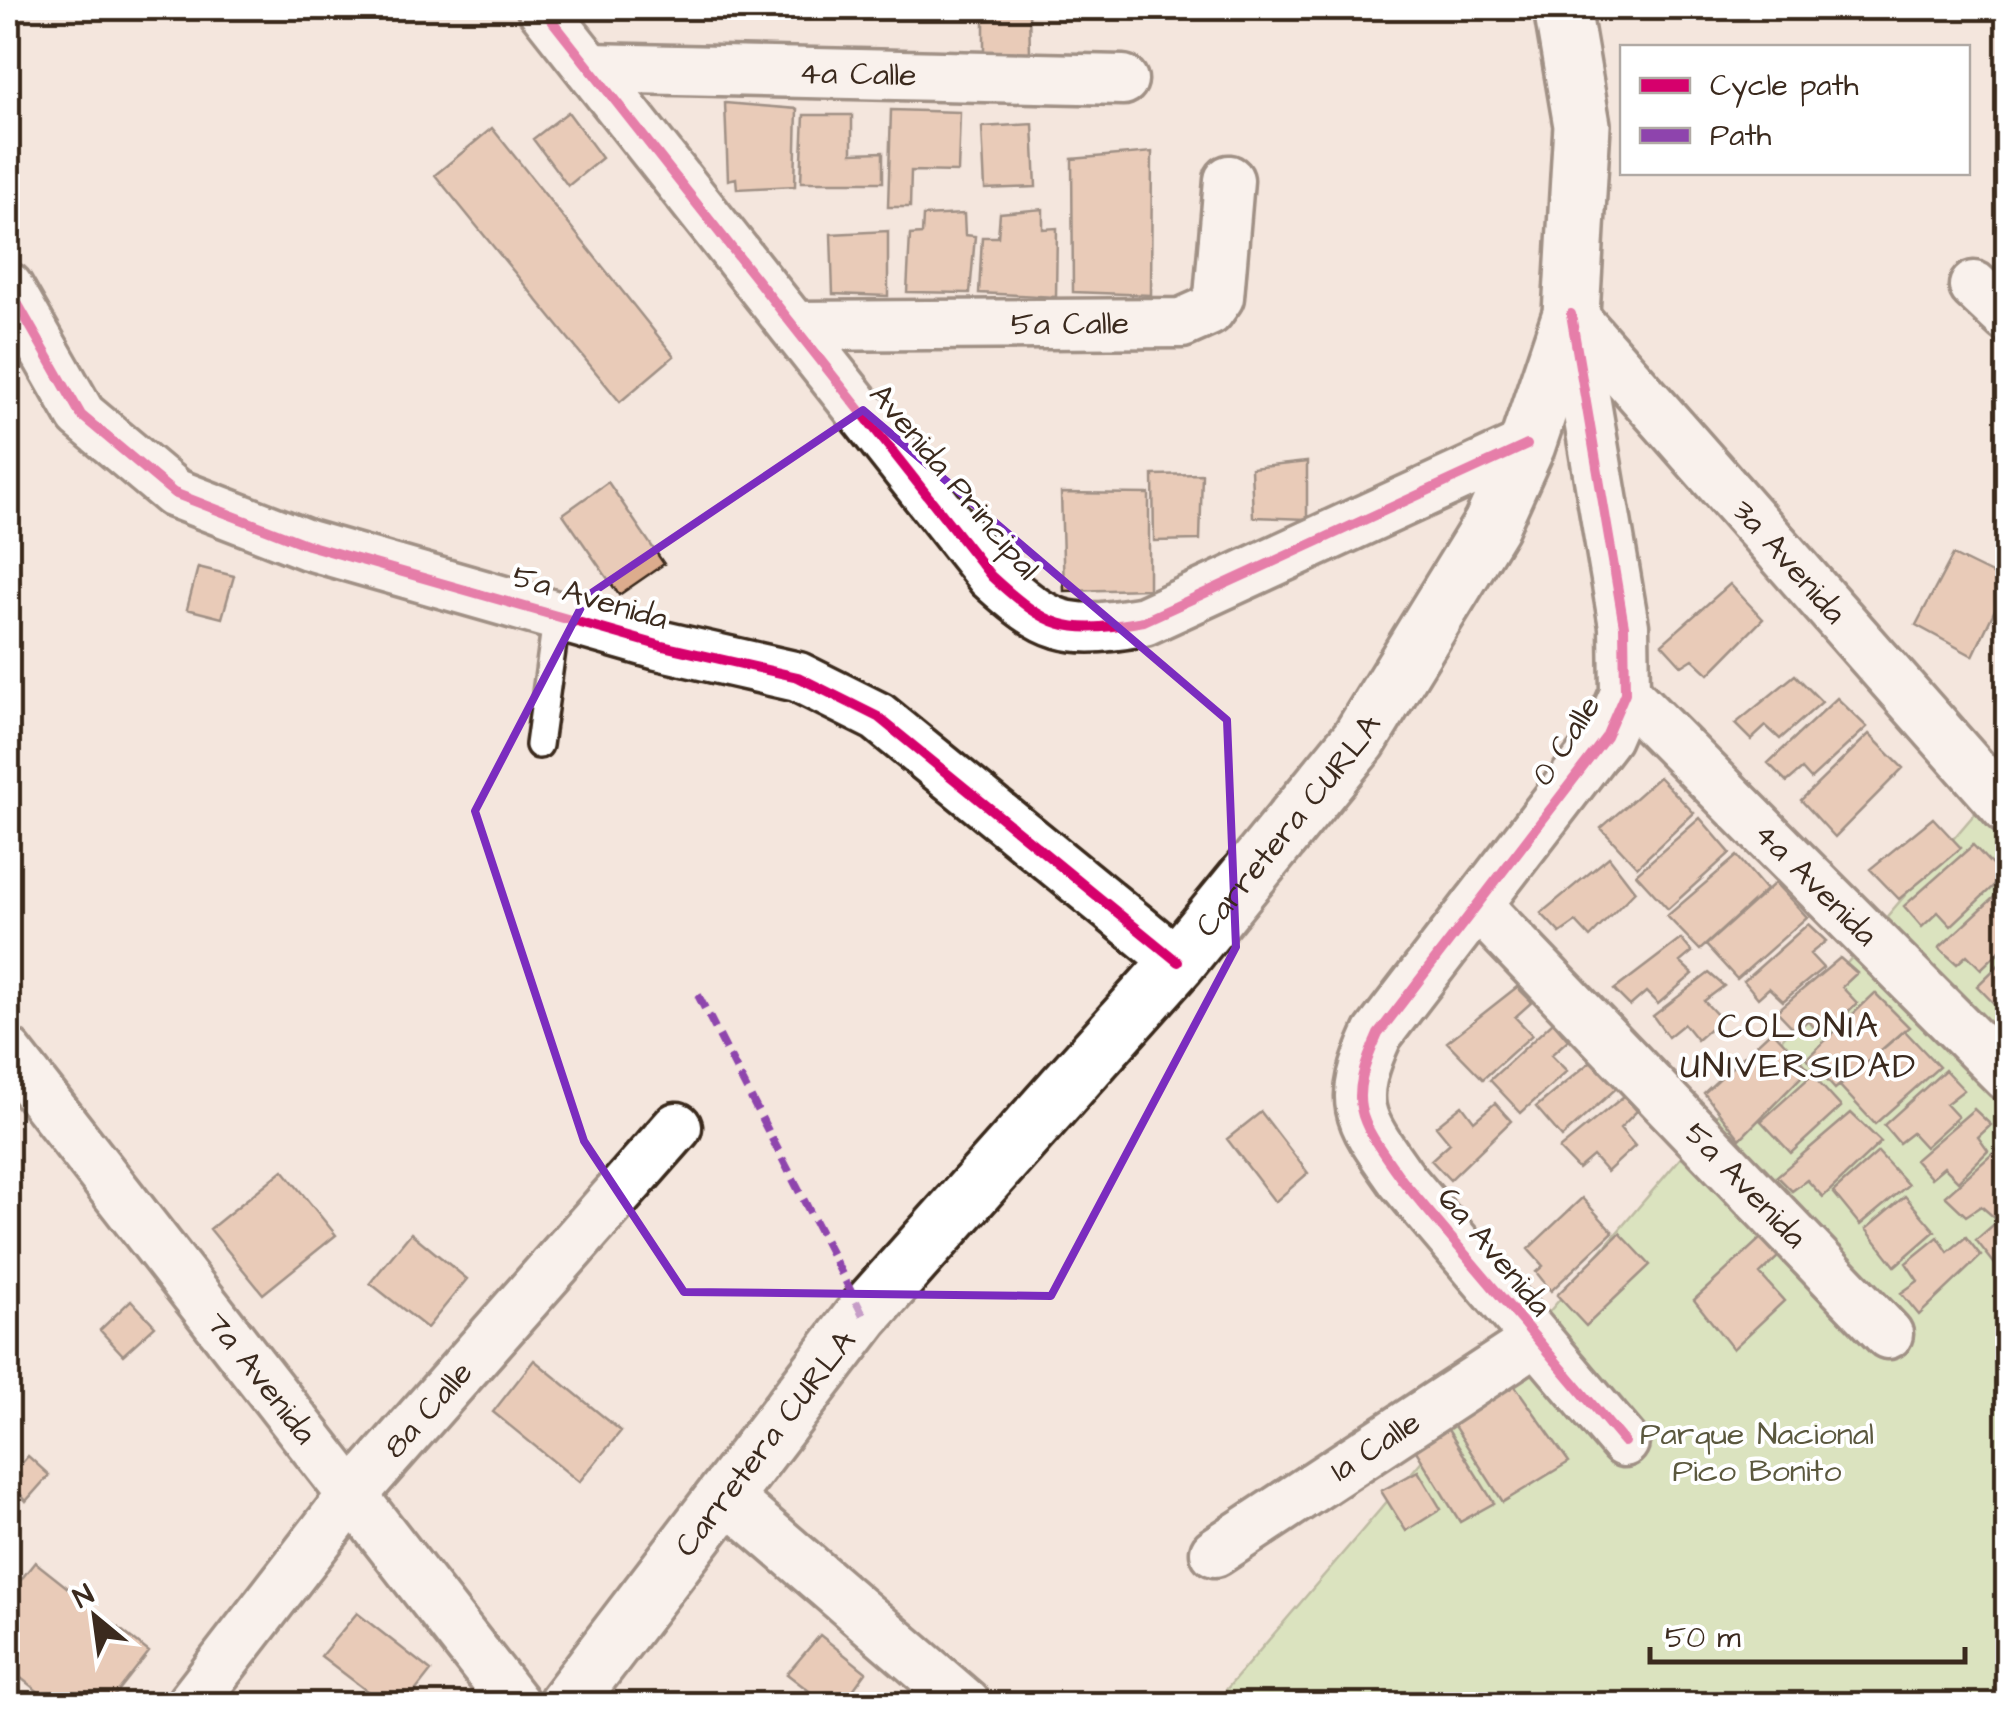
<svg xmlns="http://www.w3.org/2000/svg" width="2015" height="1712" font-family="'Architects Daughter',sans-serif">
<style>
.green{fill:#bce19c;stroke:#7c865d;stroke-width:2.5}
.building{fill:#dcac8d;stroke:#3b2a1e;stroke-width:2.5}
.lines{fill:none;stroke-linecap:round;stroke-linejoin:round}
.lane-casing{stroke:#3b2a1e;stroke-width:32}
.street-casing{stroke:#3b2a1e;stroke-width:55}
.secondary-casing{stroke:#3b2a1e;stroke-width:62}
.lane{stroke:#fff;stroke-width:25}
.street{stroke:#fff;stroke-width:48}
.secondary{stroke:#fff;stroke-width:55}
.quiet{stroke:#8e44ad;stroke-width:8;stroke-dasharray:15 8;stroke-linecap:butt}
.cycleway-casing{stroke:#fff;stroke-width:16}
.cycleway{stroke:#d6006c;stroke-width:10}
.marked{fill:none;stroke:#7b2cbf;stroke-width:8;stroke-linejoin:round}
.labels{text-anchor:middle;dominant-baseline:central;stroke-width:8;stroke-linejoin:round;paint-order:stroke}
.street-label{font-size:32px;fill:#3b2a1e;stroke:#fff}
.park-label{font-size:32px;fill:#5b583e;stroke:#fff}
.neighbourhood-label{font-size:35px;letter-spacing:2.5px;fill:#3b2a1e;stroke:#fff}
</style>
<rect width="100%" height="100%" fill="#f4e6dd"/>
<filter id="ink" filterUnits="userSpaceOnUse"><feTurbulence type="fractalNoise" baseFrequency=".01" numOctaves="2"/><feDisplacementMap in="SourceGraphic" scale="20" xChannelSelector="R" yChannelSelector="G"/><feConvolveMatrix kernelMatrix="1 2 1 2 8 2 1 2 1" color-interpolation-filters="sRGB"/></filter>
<g filter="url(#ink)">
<path class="green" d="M 2007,776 L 2007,1704 L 1214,1704 Z"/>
<path class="building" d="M 984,8 L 1029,8 L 1030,54 L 984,55 Z
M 725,103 L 797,109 L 795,186 L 737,189 L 736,178 L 728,180 Z
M 891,110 L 960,112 L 958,172 L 911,171 L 910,207 L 888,207 Z
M 568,112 L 602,158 L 568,186 L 533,139 Z
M 804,115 L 852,115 L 852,153 L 883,152 L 883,182 L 801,182 Z
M 1033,124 L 1036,187 L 985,189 L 982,127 Z
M 492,128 L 674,356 L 620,402 L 435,175 Z
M 1152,152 L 1151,295 L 1073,292 L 1072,159 Z
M 1043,209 L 1043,229 L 1057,228 L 1056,297 L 979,293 L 982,237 L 998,237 L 1000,213 Z
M 964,214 L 965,235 L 975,236 L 970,293 L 907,292 L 910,235 L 922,234 L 923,216 Z
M 888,231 L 888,296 L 833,294 L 831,234 Z
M 1307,462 L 1307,519 L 1253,517 L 1251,468 Z
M 1202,474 L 1200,540 L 1154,541 L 1153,475 Z
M 608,482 L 664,564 L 619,595 L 563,514 Z
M 1061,493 L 1149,494 L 1149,589 L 1064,591 Z
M 2008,531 L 2008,556 L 1996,537 Z
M 1953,555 L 2008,582 L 1973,656 L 1916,625 Z
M 198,567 L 234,576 L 222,618 L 187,609 Z
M 1730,584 L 1763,619 L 1709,674 L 1693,659 L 1682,666 L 1662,644 Z
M 1795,675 L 1822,702 L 1780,739 L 1766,726 L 1751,740 L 1735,724 Z
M 1837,698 L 1867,727 L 1811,779 L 1802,769 L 1787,782 L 1768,763 Z
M 1869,734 L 1903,768 L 1835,837 L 1801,800 Z
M 1659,777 L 1694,813 L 1637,867 L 1601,828 Z
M 1700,818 L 1730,853 L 1668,909 L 1636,874 Z
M 1933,818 L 1961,848 L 1899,899 L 1870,869 Z
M 1973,845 L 2003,877 L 1951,926 L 1938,912 L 1922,927 L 1904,906 Z
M 1737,856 L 1766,890 L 1700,950 L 1667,916 Z
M 1609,857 L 1635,891 L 1590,937 L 1576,922 L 1560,933 L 1541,913 Z
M 1775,883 L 1807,917 L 1737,979 L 1706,945 Z
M 2006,886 L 2008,943 L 1981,969 L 1967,955 L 1957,964 L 1939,948 Z
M 1808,924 L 1826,941 L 1810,954 L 1823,968 L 1783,1001 L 1769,988 L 1758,998 L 1744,981 Z
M 1681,939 L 1692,952 L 1680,962 L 1693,974 L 1658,1004 L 1646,992 L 1630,1006 L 1614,990 Z
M 2008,956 L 2008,1018 L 1977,986 Z
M 1840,958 L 1857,973 L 1842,987 L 1857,1003 L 1822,1037 L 1808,1020 L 1796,1031 L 1777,1011 Z
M 1709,973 L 1724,986 L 1704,1001 L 1721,1019 L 1697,1040 L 1684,1024 L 1668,1037 L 1653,1016 Z
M 1517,987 L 1532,1002 L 1515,1017 L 1532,1035 L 1483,1079 L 1447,1042 Z
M 1875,993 L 1909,1027 L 1835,1089 L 1807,1058 Z
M 1553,1022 L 1568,1040 L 1551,1055 L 1567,1071 L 1521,1113 L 1490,1080 Z
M 1772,1030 L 1809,1069 L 1740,1139 L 1704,1093 Z
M 1904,1030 L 1939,1067 L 1875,1124 L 1840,1086 Z
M 1595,1058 L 1619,1086 L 1562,1137 L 1536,1107 Z
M 1945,1070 L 1964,1090 L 1946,1104 L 1958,1117 L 1925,1147 L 1912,1133 L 1899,1143 L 1884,1125 Z
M 1812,1075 L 1841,1107 L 1791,1153 L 1761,1121 Z
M 1624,1096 L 1637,1111 L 1620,1128 L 1635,1146 L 1607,1172 L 1593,1156 L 1578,1169 L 1559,1149 Z
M 1495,1103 L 1511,1121 L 1450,1180 L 1431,1160 L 1450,1143 L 1436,1126 L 1462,1105 L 1474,1121 Z
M 1974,1109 L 1991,1125 L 1978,1137 L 1988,1151 L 1958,1181 L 1944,1167 L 1931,1178 L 1915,1160 Z
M 1261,1112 L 1308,1173 L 1275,1202 L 1227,1139 Z
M 1851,1113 L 1881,1142 L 1823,1197 L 1807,1180 L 1792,1191 L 1777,1176 Z
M 2008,1140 L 2008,1207 L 1996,1219 L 1981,1206 L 1966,1216 L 1945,1196 Z
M 1878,1152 L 1908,1185 L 1860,1225 L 1833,1192 Z
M 283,1170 L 336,1235 L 263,1294 L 210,1229 Z
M 1905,1196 L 1935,1231 L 1895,1266 L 1866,1229 Z
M 1582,1198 L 1613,1232 L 1551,1291 L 1536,1272 L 1543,1266 L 1528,1249 Z
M 2008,1212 L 2008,1281 L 1976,1240 Z
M 411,1233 L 467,1279 L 427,1328 L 370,1283 Z
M 1620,1233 L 1650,1265 L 1586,1326 L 1557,1295 Z
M 1938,1237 L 1948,1252 L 1966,1237 L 1981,1256 L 1919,1315 L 1901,1293 L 1918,1281 L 1906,1263 Z
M 1761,1238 L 1778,1257 L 1760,1274 L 1784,1301 L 1733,1349 L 1694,1300 Z
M 131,1300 L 155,1326 L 123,1355 L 100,1330 Z
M 534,1360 L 621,1431 L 579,1482 L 493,1412 Z
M 1508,1376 L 1569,1462 L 1503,1502 L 1447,1415 Z
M 1440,1417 L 1494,1503 L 1460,1522 L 1408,1438 Z
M 28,1456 L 49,1475 L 26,1501 L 8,1479 Z
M 1418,1471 L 1441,1509 L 1406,1531 L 1381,1491 Z
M 35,1562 L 149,1652 L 108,1704 L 54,1704 L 8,1668 L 8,1596 Z
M 357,1613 L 431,1671 L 405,1704 L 384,1704 L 321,1656 Z
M 820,1635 L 866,1672 L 843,1704 L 826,1704 L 787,1674 Z
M 887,1692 L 903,1704 L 876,1704 Z"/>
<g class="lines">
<g class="lane-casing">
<path id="lane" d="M 539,745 L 557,613"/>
</g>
<g class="street-casing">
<g id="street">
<path d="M 542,8 L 991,576 C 1049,629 1066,635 1144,621 L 1527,445"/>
<path id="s1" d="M 590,68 L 1123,80"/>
<path d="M 1974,286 L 2008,318"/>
<path d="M 8,287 L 81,415 L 174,493 L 308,545 L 658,645 L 798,677 L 878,717 L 1178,962"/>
<path d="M 1571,314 L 1624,626 L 1625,693 L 1606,737 L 1378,1034 C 1346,1105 1358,1118 1402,1180 L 1624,1442"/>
<path id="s2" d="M 1571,314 L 2008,810"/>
<path id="s3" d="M 795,326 L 1182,323 L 1209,311 L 1219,297 L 1229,180"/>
<path id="s4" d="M 1625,693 L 2008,1077"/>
<path id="s5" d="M 1477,905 L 1888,1334"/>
<path id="s6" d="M 8,1053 L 515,1704"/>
<path d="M 725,1496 L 966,1704"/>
<path id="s7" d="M 1215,1552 L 1535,1341"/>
<path id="s8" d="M 191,1704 L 351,1497 L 677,1127"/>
</g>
</g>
<g class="secondary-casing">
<g id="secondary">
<path id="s9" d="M 566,1704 L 863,1315 L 1178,962 L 1359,740 L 1491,525 L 1527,445 L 1571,314 L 1582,125 L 1562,8"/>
</g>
</g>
<use href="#lane" class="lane"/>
<use href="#street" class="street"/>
<use href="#secondary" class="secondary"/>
<path class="quiet" d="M 698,995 L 863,1315"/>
<g class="cycleway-casing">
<path id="cycleway" d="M 542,8 L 991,576 C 1049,629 1066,635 1144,621 L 1527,445
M 8,287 L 81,415 L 174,493 L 308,545 L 658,645 L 798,677 L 878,717 L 1178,962
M 1571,314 L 1624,626 L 1625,693 L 1606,737 L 1378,1034 C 1346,1105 1358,1118 1402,1180 L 1624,1442"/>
</g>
<use href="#cycleway" class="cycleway"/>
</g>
</g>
<path d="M0 0H2015V1712H0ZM 863,410 L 1227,720 L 1236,947 L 1051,1296 L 684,1292 L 584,1141 L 475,811 L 587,596 Z" fill="#f4e6dd" fill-opacity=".55" fill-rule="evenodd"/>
<path class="marked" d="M 863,410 L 1227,720 L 1236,947 L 1051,1296 L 684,1292 L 584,1141 L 475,811 L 587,596 Z"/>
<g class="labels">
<g class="street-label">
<text stroke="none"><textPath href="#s1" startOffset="268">4a Calle</textPath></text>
<text stroke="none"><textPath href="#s3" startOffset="275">5a Calle</textPath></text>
<text transform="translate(954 482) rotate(50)">Avenida Principal</text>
<text stroke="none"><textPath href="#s2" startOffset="330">3a Avenida</textPath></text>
<text transform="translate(590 598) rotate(16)">5a Avenida</text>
<text transform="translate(1566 741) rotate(-57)">0 Calle</text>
<text stroke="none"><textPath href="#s9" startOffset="1138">Carretera CURLA</textPath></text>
<text stroke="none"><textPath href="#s4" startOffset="270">4a Avenida</textPath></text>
<text stroke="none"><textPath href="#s5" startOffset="388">5a Avenida</textPath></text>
<text transform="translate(1494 1252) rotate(50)">6a Avenida</text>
<text stroke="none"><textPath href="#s6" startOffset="412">7a Avenida</textPath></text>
<text stroke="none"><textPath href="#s8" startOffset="378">8a Calle</textPath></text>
<text stroke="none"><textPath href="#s9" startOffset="328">Carretera CURLA</textPath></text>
<text stroke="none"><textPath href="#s7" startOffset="192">1a Calle</textPath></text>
</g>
<g class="park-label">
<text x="1757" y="1434">Parque Nacional<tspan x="1757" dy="37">Pico Bonito</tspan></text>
</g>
<g class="neighbourhood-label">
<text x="1799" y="1026">COLONIA<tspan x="1799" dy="40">UNIVERSIDAD</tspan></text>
</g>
</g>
<rect width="2015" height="1712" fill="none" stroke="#fff" stroke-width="40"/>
<rect x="20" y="20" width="1975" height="1672" fill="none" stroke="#3b2a1e" stroke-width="4" filter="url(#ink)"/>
<rect x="1620" y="45" width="350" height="130" fill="#ffffff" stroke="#b1aaa5" stroke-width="2.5"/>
<rect x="1640" y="78" width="50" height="15" fill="#d6006c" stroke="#b1aaa5" stroke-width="2.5"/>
<text x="1710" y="95" font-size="30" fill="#3b2a1e">Cycle path</text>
<rect x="1640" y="128" width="50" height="15" fill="#8e44ad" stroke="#b1aaa5" stroke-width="2.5"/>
<text x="1710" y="145" font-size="30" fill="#3b2a1e">Path</text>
<g transform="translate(95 1617) rotate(331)" stroke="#ffffff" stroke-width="8" paint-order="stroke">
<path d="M0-8L18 38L0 25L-18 38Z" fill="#3b2a1e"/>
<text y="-15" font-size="28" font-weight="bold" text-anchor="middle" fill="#3b2a1e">N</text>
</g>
<path d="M1650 1647v15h315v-15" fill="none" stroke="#3b2a1e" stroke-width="5"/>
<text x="1665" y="1647" font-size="30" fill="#3b2a1e" stroke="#ffffff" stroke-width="8" paint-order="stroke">50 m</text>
</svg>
